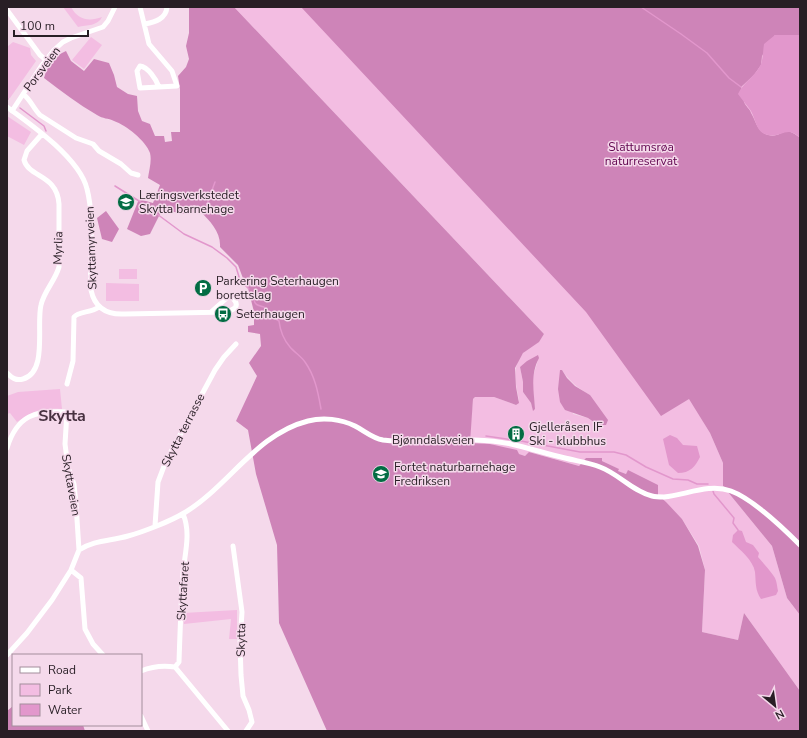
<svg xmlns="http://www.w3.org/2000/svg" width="807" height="738" font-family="'Nunito Sans',sans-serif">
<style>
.green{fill:#f3bde2;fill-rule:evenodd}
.forest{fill:#ce84b8}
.water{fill:#e297cc}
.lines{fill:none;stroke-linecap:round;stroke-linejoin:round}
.stream{stroke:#e297cc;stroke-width:1.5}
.street{stroke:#fff;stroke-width:5}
.labels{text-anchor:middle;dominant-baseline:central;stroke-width:3;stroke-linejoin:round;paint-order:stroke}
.street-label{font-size:12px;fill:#281e25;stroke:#f5d9eb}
.park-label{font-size:12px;fill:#60044e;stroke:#f5d9eb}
.poi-label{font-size:12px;fill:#281e25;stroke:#f5d9eb;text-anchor:start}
.district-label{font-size:16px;font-weight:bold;fill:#473140;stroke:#f5d9eb}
</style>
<rect width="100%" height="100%" fill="#f5d9eb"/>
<path class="green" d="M 63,7 L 71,7 C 78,20 89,22 102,17 C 98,26 87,25 78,27 Z
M 234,7 L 800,7 L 800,167 L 698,413 L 710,433 L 723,463 L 723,486 L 772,546 L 787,598 L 800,615 L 800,691 L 744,613 L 738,640 L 702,632 L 705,570 L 699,546 L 682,519 L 658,495 L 628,471 L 626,474 L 617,471 L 618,469 L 602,461 L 602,458 L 582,461 L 579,466 L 530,452 L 525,456 L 490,444 L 469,443 L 473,399 L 475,397 L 494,397 L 516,405 L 519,400 C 515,381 511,363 527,349 C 535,343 538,344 544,334 ZM 538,360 L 532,380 L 535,409 L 533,410 L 531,403 L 523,392 L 523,382 L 520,367 ZM 562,370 C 570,382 578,388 590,395 L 598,425 L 588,418 L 573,414 Z
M 91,37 L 102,45 L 84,69 L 72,60 Z
M 13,42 L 30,48 L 31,55 L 36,61 L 10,98 L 7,99 L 7,47 Z
M 7,116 L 31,132 L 24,145 L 7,136 Z
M 119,269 L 137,269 L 137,279 L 119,279 Z
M 106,283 L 139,284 L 139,301 L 106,301 Z
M 60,389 L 62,409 C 40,408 35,410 17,422 L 10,413 L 7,414 L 7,396 L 18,392 Z
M 237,610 L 237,639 L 229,639 L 231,619 L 184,624 L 183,613 Z"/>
<path class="forest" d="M 189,7 L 234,7 L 544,334 L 539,342 L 523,353 L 515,368 L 516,387 L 519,403 L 516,405 L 494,397 L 475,397 L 473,399 L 470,443 L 490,444 L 517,450 L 519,454 L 525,456 L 529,452 L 579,466 L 586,458 L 602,458 L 602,461 L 619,469 L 618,471 L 626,474 L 628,470 L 658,485 L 658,495 L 666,502 L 682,519 L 698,546 L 705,570 L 702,632 L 738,640 L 744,613 L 800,691 L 800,731 L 327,731 L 279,623 L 277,545 L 256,474 L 248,430 L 236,421 L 257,376 L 249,363 L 261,346 L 260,334 L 248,332 L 248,326 L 254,325 L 254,312 L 248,288 L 244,281 L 238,265 L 220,247 C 221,232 210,221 200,211 L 185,214 L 169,211 L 164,206 L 150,234 L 141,236 L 127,229 L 139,199 L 153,203 L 160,185 L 148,178 C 149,170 152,161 150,153 C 146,141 126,125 114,121 C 108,118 103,119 97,115 C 78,104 61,91 44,78 C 48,65 53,57 66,51 L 71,61 L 84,71 L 94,59 L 109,63 L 114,75 L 117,87 L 128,94 L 137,96 L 138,111 L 142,121 L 150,124 L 155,136 L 164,136 L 165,142 L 172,141 L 171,132 L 180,132 L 180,89 L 178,76 L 186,67 L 189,59 L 186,46 L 189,33 Z
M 301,7 L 800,7 L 800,35 L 775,35 L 762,56 L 761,65 L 754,75 L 741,87 C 742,92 743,97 744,102 C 746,107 750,109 751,113 C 756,121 757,132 768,135 C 782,139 783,123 800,138 L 800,615 L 787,598 L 772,546 L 723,486 L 723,463 L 710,433 L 689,399 L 661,416 L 586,312 Z
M 106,211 L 119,229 L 112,242 L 102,239 L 97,218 Z
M 538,355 L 539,358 C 530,375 534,391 535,409 L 533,411 L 531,403 L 523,392 L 523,382 L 520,367 L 527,361 Z
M 560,370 L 562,370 L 567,378 L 575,386 L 590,395 L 608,420 L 606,425 L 598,425 L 588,418 L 565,410 L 560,402 L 558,389 Z
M 13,706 L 13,725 L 83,725 L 85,731 L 7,731 L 7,711 Z"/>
<path class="water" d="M 775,35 L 800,35 L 800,138 C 786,125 783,138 768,135 C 756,133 756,120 751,111 C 747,105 742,100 738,94 C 743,83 754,77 760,66 C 763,62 763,50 764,44 Z
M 670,435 L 677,438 L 683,445 L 697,446 L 700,457 C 695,467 690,473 678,473 L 669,465 L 663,439 Z
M 738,530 L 742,531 L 746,542 L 753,545 L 759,553 L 758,557 C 760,559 773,574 775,578 C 777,582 777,587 778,591 L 776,595 L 761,599 C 755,590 756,583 755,572 C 753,560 740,550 732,542 L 733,535 Z"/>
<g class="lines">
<path class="stream" d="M 641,7 L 681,34 L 707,53 L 729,78 L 741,87
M 7,99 L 8,99
M 20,108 L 44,126 L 46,131
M 115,186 L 139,201 L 142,203 L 143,207 L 153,212
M 207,204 L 215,182
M 157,214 L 184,234 L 212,247 L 227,258 L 236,267 L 240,280 L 249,289
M 251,292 C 257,301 250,304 264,307 L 268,314 L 279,321 C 280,330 284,340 290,347 C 294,352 301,356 305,362 C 315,376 318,392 321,409
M 486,436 L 521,441 L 580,452 L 614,452 L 626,455 L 646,467 L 673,479 L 688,480 L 697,484 L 708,484
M 713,491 L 714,494 L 734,518 L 733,523 L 738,530"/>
<path class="street" d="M 140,7 L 149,44 L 172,71 L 177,86 L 140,88 L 137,71 L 140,66 C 148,67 156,79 159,87
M 7,10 L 40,55 L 46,60
M 145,24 C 155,22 166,19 167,7
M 23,94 C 31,100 33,108 40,115 L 76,138 L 93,144 L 99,151 L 121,164 L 131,173 L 138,175
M 7,107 C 32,125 80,159 87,189 C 95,219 89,259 91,290 C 95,309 108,315 125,314 L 228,312 L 235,308 C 238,304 235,300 231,297 L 228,297 L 211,312
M 12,111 L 42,65 L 54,50 L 63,42 L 71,38 L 103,27 L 108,21 L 115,7
M 7,373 C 12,378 16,381 23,379 C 48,372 36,325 41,305 C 44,291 55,281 59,267 L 59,204 C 57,174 29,178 24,160 L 27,151 L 42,134
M 67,384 L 73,361 L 74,317 C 79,311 91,313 99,307
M 7,448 C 17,415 36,410 67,412 L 65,444 L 68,467 L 74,484 L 76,504 L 79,550 L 71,570 L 52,600 L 27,633 L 7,655
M 155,526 L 158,482 L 166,461 L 215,370 L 224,357 L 236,344
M 233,546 L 242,612 L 240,643 L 241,675 L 243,696 L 249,710 L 252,722 L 246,731
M 79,550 C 94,540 111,541 128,536 C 143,532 171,521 184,513 C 228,487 256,434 308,421 C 323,417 341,419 355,426 C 365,431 372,438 383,440 C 396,442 407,441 419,440 C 449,440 482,438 511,444 C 529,448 547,454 565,458 C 577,461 590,463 600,467 C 619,474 632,491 652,496 C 656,497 660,497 664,497 C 686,495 709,483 731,491 C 753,499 783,528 800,545
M 71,570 L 81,578 L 85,629 L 93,644 L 103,655
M 175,667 L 179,662 C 180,632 181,602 183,572 C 185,553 191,532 183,514
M 141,671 C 153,666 163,665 175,667 L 228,731
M 141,716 L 148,731"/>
</g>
<defs>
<g id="school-disc" transform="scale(0.9)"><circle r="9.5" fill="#026c43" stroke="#f5d9eb"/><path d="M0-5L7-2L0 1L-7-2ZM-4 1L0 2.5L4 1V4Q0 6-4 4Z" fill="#fff"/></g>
<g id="parking-disc" transform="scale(0.9)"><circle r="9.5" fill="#026c43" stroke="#f5d9eb"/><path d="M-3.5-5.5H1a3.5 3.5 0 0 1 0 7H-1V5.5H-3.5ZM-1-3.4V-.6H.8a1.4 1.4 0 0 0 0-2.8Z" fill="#fff"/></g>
<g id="bus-disc" transform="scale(0.9)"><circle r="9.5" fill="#026c43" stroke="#f5d9eb"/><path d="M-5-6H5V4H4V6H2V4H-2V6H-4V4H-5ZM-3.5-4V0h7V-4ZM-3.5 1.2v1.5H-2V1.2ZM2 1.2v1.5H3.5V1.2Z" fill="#fff"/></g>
<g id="building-disc" transform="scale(0.9)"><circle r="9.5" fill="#026c43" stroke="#f5d9eb"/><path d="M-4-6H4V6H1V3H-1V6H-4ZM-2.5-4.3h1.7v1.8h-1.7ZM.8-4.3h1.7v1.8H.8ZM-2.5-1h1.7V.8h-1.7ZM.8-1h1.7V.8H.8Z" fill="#fff"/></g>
</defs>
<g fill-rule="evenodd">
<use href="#school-disc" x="126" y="202"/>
<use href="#parking-disc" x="203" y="288"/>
<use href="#bus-disc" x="223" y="314"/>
<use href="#building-disc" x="516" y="434"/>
<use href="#school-disc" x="381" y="474"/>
</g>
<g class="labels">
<g class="street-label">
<text transform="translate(42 69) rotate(-53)">Porsveien</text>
<text transform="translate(58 248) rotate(-88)">Myrlia</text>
<text transform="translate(91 248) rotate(-92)">Skyttamyrveien</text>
<text transform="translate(183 430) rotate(-63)">Skytta terrasse</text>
<text x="433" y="440">Bjønndalsveien</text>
<text transform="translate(71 485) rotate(80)">Skyttaveien</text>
<text transform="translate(183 591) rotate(-86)">Skyttafaret</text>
<text transform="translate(241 640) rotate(-89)">Skytta</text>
</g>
<g class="park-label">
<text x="641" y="147">Slattumsrøa<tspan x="641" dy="14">naturreservat</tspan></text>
</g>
<g class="poi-label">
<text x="139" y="195">Læringsverkstedet<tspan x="139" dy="14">Skytta barnehage</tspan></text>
<text x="216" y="281">Parkering Seterhaugen<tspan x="216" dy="14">borettslag</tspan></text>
<text x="236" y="314">Seterhaugen</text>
<text x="529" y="427">Gjelleråsen IF<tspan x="529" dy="14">Ski - klubbhus</tspan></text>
<text x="394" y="467">Fortet naturbarnehage<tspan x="394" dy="14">Fredriksen</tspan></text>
</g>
<g class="district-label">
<text x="62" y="416">Skytta</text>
</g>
</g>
<rect width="807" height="738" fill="none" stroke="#281e25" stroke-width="16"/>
<rect x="12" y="654" width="130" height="72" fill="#f5d9eb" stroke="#a38e9c"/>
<rect x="20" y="667" width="20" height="6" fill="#ffffff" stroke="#a38e9c"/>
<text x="48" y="674" font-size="12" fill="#281e25">Road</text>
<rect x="20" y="684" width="20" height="12" fill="#f3bde2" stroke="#a38e9c"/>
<text x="48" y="694" font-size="12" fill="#281e25">Park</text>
<rect x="20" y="704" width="20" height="12" fill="#e297cc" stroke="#a38e9c"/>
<text x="48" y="714" font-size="12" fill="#281e25">Water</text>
<g transform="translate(775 706) rotate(151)" stroke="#f5d9eb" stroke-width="3" paint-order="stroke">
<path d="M0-3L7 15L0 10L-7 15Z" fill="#281e25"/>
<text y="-6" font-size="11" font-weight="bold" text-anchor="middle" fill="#281e25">N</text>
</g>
<path d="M14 30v6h74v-6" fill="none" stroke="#281e25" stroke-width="2"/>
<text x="20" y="30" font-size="12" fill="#281e25" stroke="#f5d9eb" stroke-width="3" paint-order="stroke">100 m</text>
</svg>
